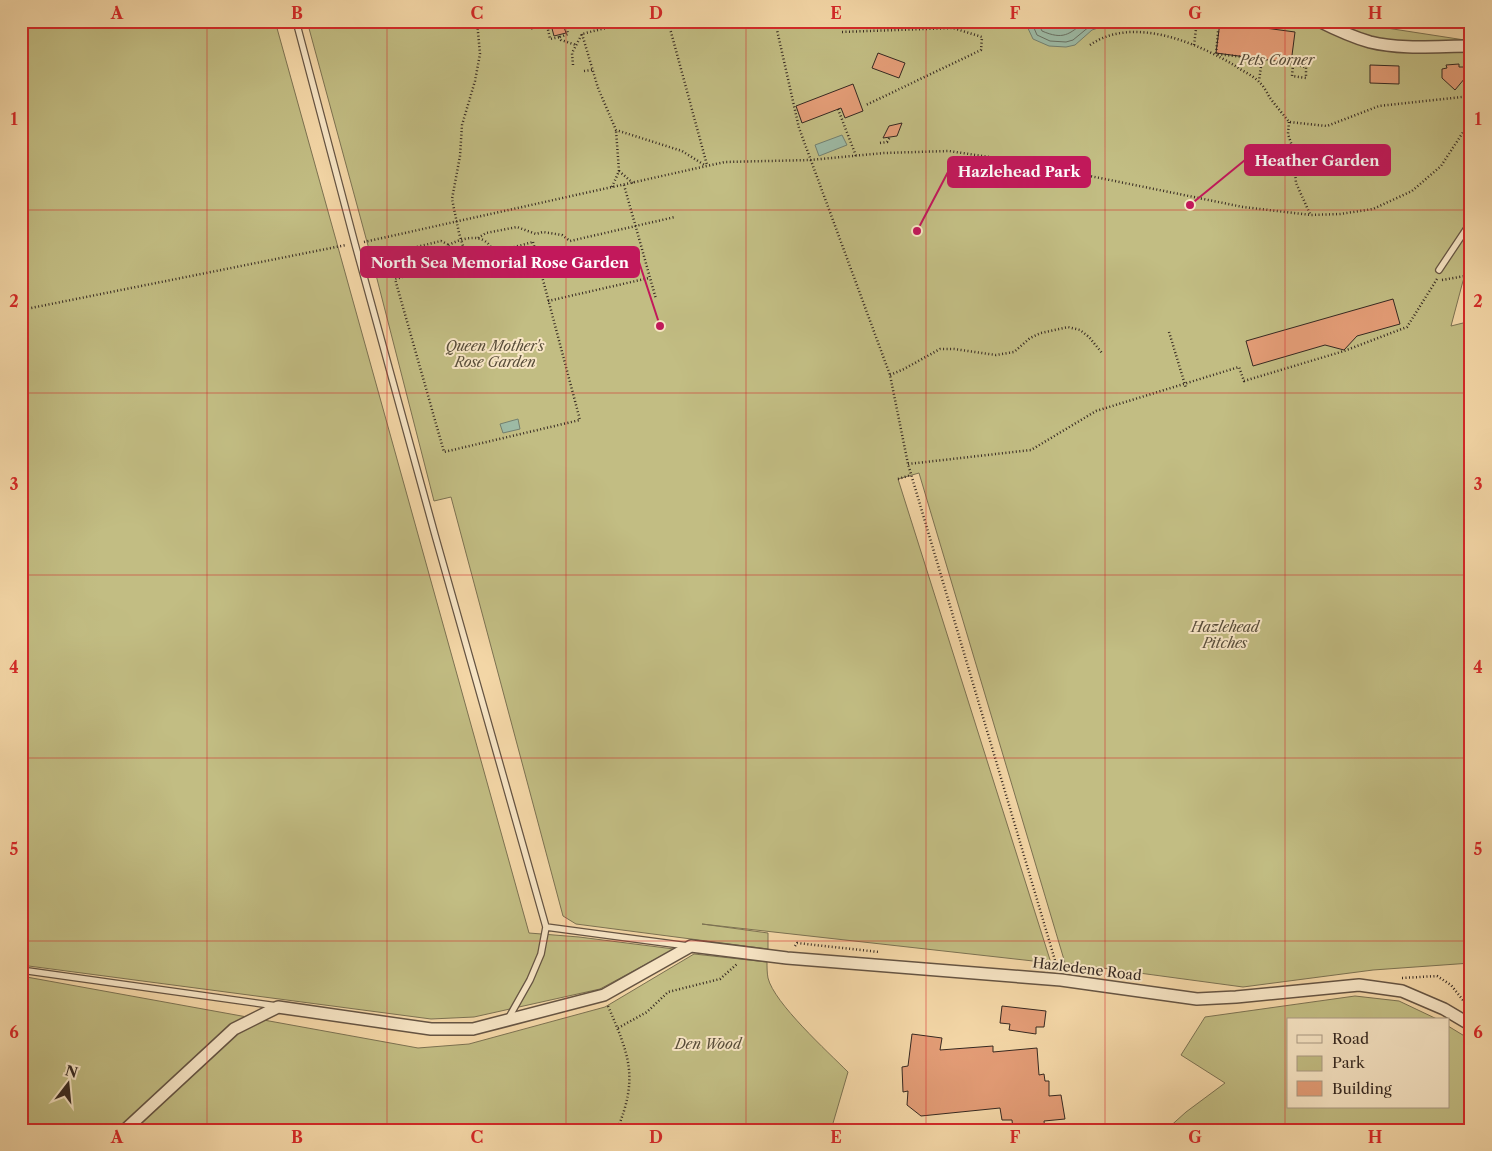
<svg xmlns="http://www.w3.org/2000/svg" width="1492" height="1151" font-family="'Libre Caslon Text',serif">
<style>
.green{fill:#c2bd83;stroke:#7c7252}
.water{fill:#9dbaa5;stroke:#738070}
.lines{fill:none;stroke-linecap:round;stroke-linejoin:round}
.shore{stroke:#697163;stroke-width:1}
.stream{stroke:#738070;stroke-width:4.5}
.building{fill:#e49d77;stroke:#352821}
.service-casing{stroke:#655443;stroke-width:8}
.minor-casing{stroke:#655443;stroke-width:14}
.path{stroke:#352821;stroke-width:2.5;stroke-dasharray:1 2.5;stroke-linecap:butt}
.service{stroke:#f8e6c6;stroke-width:5.5}
.minor{stroke:#f8e6c6;stroke-width:11}
.grid{fill:none;stroke:#d62828;stroke-width:1;stroke-opacity:0.55}
.labels{text-anchor:middle;dominant-baseline:central;stroke-width:4;stroke-linejoin:round;paint-order:stroke}
.park-label{font-size:14px;font-style:italic;fill:#584d3a;stroke:#f8e6c6}
.street-label{font-size:14px;fill:#352821;stroke:#f8e6c6}
.leader{fill:none;stroke:#c2185b;stroke-width:2}
.callout-dot{fill:#c2185b;stroke:#f8e6c6;stroke-width:2}
.callout{fill:#c2185b;stroke:#c2185b;stroke-width:2}
.callout-label{font-size:15px;text-anchor:middle;font-weight:bold;fill:#fff}
.neatline{fill:none;stroke:#d62828;stroke-width:2}
.grid-label{font-size:16px;text-anchor:middle;font-weight:bold;fill:#d62828}
</style>
<rect width="100%" height="100%" fill="#f5d8a8"/>
<filter id="stains"><feTurbulence type="fractalNoise" baseFrequency=".004" numOctaves="4"/><feColorMatrix values="0 0 0 0 .2 0 0 0 0 .09 0 0 0 0 .02 0 0 0 .5 -.17"/></filter>
<radialGradient id="worn" r=".72"><stop offset=".6" stop-color="#630" stop-opacity="0"/><stop offset="1" stop-color="#630" stop-opacity=".3"/></radialGradient>
<path class="green" d="M 21,21 L 275,21 L 529,933 L 579,937 L 674,949 L 600,989 L 474,1017 L 431,1019 L 21,965 Z
M 307,21 L 1341,21 L 1471,41 L 1471,262 L 1463,281 L 1451,326 L 1471,321 L 1471,963 L 1373,970 L 1243,987 L 1065,963 L 919,473 L 898,479 L 1051,963 L 702,924 L 768,933 L 768,949 L 576,924 L 563,916 L 451,497 L 434,501 L 376,275 Z
M 694,954 L 767,962 C 767,967 767,973 768,978 C 774,1003 828,1052 848,1072 L 831,1130 L 21,1130 L 21,976 L 418,1048 L 469,1044 L 605,1007 Z
M 1355,996 L 1399,1001 L 1439,1020 L 1288,1020 L 1288,1107 L 1448,1107 L 1448,1026 L 1471,1040 L 1471,1130 L 1166,1130 L 1186,1112 L 1225,1083 L 1181,1055 L 1205,1017 Z"/>
<path class="water" d="M 1110,21 L 1110,24 L 1092,30 L 1075,45 L 1066,47 L 1049,46 L 1033,39 L 1025,22 Z
M 842,135 L 847,145 L 819,156 L 815,145 Z
M 518,419 L 520,429 L 503,433 L 500,424 Z"/>
<g class="lines">
<path class="shore" d="M 1031,21 L 1037,35 L 1050,41 L 1066,42 L 1073,40 L 1090,26 L 1103,21
M 1037,21 L 1042,31 C 1063,40 1069,35 1085,21"/>
<path class="stream" d="M 764,1130 L 781,1128"/>
</g>
<path class="building" d="M 550,21 L 562,21 L 566,33 L 554,36 Z
M 1220,22 L 1295,32 L 1291,63 L 1216,53 Z
M 878,53 L 905,63 L 899,78 L 872,68 Z
M 1459,64 L 1459,67 L 1464,67 L 1465,78 L 1455,90 L 1442,78 L 1442,69 L 1447,68 L 1446,65 Z
M 1370,65 L 1399,66 L 1399,84 L 1370,83 Z
M 853,84 L 863,111 L 845,118 L 841,108 L 802,123 L 796,106 Z
M 902,123 L 897,136 L 883,138 L 889,126 Z
M 1393,299 L 1400,324 L 1357,336 L 1344,350 L 1325,345 L 1253,366 L 1246,341 Z
M 1002,1006 L 1046,1011 L 1044,1027 L 1036,1027 L 1036,1034 L 1009,1030 L 1010,1024 L 1000,1023 Z
M 912,1034 L 942,1038 L 940,1050 L 993,1046 L 993,1052 L 1037,1048 L 1039,1075 L 1044,1074 L 1045,1081 L 1049,1081 L 1049,1096 L 1061,1095 L 1065,1119 L 1044,1121 L 1045,1130 L 1013,1130 L 1012,1120 L 1002,1120 L 1000,1108 L 921,1116 L 907,1105 L 908,1091 L 903,1092 L 902,1067 L 908,1066 Z"/>
<g class="lines">
<g class="service-casing">
<path id="service" d="M 296,21 L 355,244 L 435,535 L 546,927 L 688,946
M 1439,270 L 1471,222
M 21,970 L 277,1006
M 508,1019 L 530,980 L 541,954 L 546,927"/>
</g>
<g class="minor-casing">
<path id="minor" d="M 1319,21 C 1335,29 1352,37 1370,42 C 1402,50 1438,46 1471,46
M 1470,21 L 1471,23
M 125,1130 L 234,1029 L 278,1007 L 431,1029 L 473,1029 L 604,995 L 691,946 L 787,958 L 1061,980 L 1197,999 L 1236,997 L 1359,985 L 1402,991 L 1444,1009 L 1471,1025"/>
</g>
<path class="path" d="M 527,21 L 529,29 L 547,25 L 550,39 L 560,37
M 565,21 L 568,34 L 560,37 L 561,40 L 576,45
M 576,21 L 568,23 L 569,27 L 596,21
M 668,21 L 707,165
M 775,21 L 799,128 L 890,375 L 908,464 L 1057,967
M 1219,21 L 1216,54 L 1262,59 L 1259,81
M 842,32 L 953,28 L 982,37 L 981,50 L 866,105
M 582,34 L 598,88 L 616,130 L 682,151 L 706,166
M 1090,45 C 1133,15 1198,43 1237,67 C 1244,72 1254,76 1259,82 C 1264,86 1267,93 1270,98 C 1276,106 1283,114 1289,122 L 1327,126 L 1379,106 L 1471,96
M 1194,45 L 1197,21
M 1262,59 L 1306,67 L 1306,78 L 1292,76 L 1293,65
M 573,65 L 572,53 L 582,34 L 633,21
M 584,71 L 592,70
M 838,109 L 856,156
M 1289,122 L 1288,134 L 1293,149 L 1296,183 L 1310,214
M 880,143 L 887,142 L 890,137
M 619,171 L 633,183
M 624,185 L 656,299
M 612,187 L 619,171 L 616,130
M 478,238 L 486,233 L 517,227 L 536,234 L 543,232 L 562,235 L 570,241 L 675,217
M 364,242 L 725,162 L 810,160 L 884,153 L 949,151 L 1016,161 L 1243,207 L 1311,215 L 1340,214 L 1373,209 L 1412,191 L 1441,166 L 1471,120
M 533,242 L 580,420 L 444,452 L 395,279 Z
M 400,251 L 441,241 L 449,245
M 467,259 L 459,233 L 452,199 L 460,156 L 462,125 L 475,81 L 480,54 L 477,21
M 441,266 C 440,262 438,259 440,254 C 446,242 472,234 483,240 C 489,243 491,247 493,252
M 1442,280 L 1471,275
M 548,301 L 649,278
M 21,310 L 346,245
M 1169,332 L 1186,388
M 890,375 L 904,369 L 940,349 L 954,349 L 996,355 L 1014,352 L 1030,338 L 1041,333 L 1068,327 L 1080,330 L 1089,337 L 1102,353
M 908,464 L 1031,450 L 1096,411 L 1239,367 L 1244,381 L 1344,351 L 1407,327 L 1437,279
M 898,479 L 911,475
M 795,946 L 797,943 L 879,952
M 1402,978 L 1437,976 L 1451,985 L 1470,1009
M 608,1006 C 629,1055 639,1077 617,1130
M 618,1028 L 647,1012 L 668,992 L 720,979 L 737,964"/>
<use href="#service" class="service"/>
<use href="#minor" class="minor"/>
</g>
<path class="grid" d="M 207,21 L 207,1130M 387,21 L 387,1130M 566,21 L 566,1130M 746,21 L 746,1130M 926,21 L 926,1130M 1105,21 L 1105,1130M 1285,21 L 1285,1130M 21,210 L 1471,210M 21,393 L 1471,393M 21,575 L 1471,575M 21,758 L 1471,758M 21,941 L 1471,941"/>
<g class="labels">
<g class="park-label">
<text x="1277" y="60">Pets Corner</text>
<text x="495" y="346">Queen Mother's<tspan x="495" dy="16">Rose Garden</tspan></text>
<text x="1225" y="627">Hazlehead<tspan x="1225" dy="16">Pitches</tspan></text>
<text x="708" y="1044">Den Wood</text>
</g>
<g class="street-label">
<text transform="translate(1087 969) rotate(7)">Hazledene Road</text>
</g>
</g>
<path class="leader" d="M1190 205L1245 160M917 231L948 172M660 326L639 262"/>
<g class="callout-dot">
<circle cx="1190" cy="205" r="5"/>
<circle cx="917" cy="231" r="5"/>
<circle cx="660" cy="326" r="5"/>
</g>
<g class="callout">
<rect x="1245" y="145" width="145" height="30" rx="5"/>
<rect x="948" y="157" width="142" height="30" rx="5"/>
<rect x="361" y="247" width="278" height="30" rx="5"/>
</g>
<g class="callout-label">
<text x="1317" y="166">Heather Garden</text>
<text x="1019" y="177">Hazlehead Park</text>
<text x="500" y="268">North Sea Memorial Rose Garden</text>
</g>
<rect width="1492" height="1151" fill="none" stroke="#f5d8a8" stroke-width="55"/>
<rect x="1287" y="1018" width="162" height="90" fill="#f8e6c6" stroke="#aa9a84"/>
<rect x="1297" y="1035" width="25" height="8" fill="#f8e6c6" stroke="#aa9a84"/>
<text x="1332" y="1044" font-size="15" fill="#352821">Road</text>
<rect x="1297" y="1056" width="25" height="15" fill="#c2bd83" stroke="#aa9a84"/>
<text x="1332" y="1068" font-size="15" fill="#352821">Park</text>
<rect x="1297" y="1081" width="25" height="15" fill="#e49d77" stroke="#aa9a84"/>
<text x="1332" y="1094" font-size="15" fill="#352821">Building</text>
<g transform="translate(68 1084) rotate(16)" stroke="#f8e6c6" stroke-width="4" paint-order="stroke">
<path d="M0-4L9 19L0 12L-9 19Z" fill="#352821"/>
<text y="-8" font-size="14" font-weight="bold" text-anchor="middle" fill="#352821">N</text>
</g>
<rect x="28" y="28" width="1436" height="1096" class="neatline"/>
<g class="grid-label">
<text x="117" y="19">A</text>
<text x="297" y="19">B</text>
<text x="477" y="19">C</text>
<text x="656" y="19">D</text>
<text x="836" y="19">E</text>
<text x="1015" y="19">F</text>
<text x="1195" y="19">G</text>
<text x="1375" y="19">H</text>
<text x="14" y="125">1</text>
<text x="1478" y="125">1</text>
<text x="14" y="307">2</text>
<text x="1478" y="307">2</text>
<text x="14" y="490">3</text>
<text x="1478" y="490">3</text>
<text x="14" y="673">4</text>
<text x="1478" y="673">4</text>
<text x="14" y="855">5</text>
<text x="1478" y="855">5</text>
<text x="14" y="1038">6</text>
<text x="1478" y="1038">6</text>
<text x="117" y="1143">A</text>
<text x="297" y="1143">B</text>
<text x="477" y="1143">C</text>
<text x="656" y="1143">D</text>
<text x="836" y="1143">E</text>
<text x="1015" y="1143">F</text>
<text x="1195" y="1143">G</text>
<text x="1375" y="1143">H</text>
</g>
<rect width="100%" height="100%" filter="url(#stains)"/>
<rect width="100%" height="100%" fill="url(#worn)"/>
</svg>
